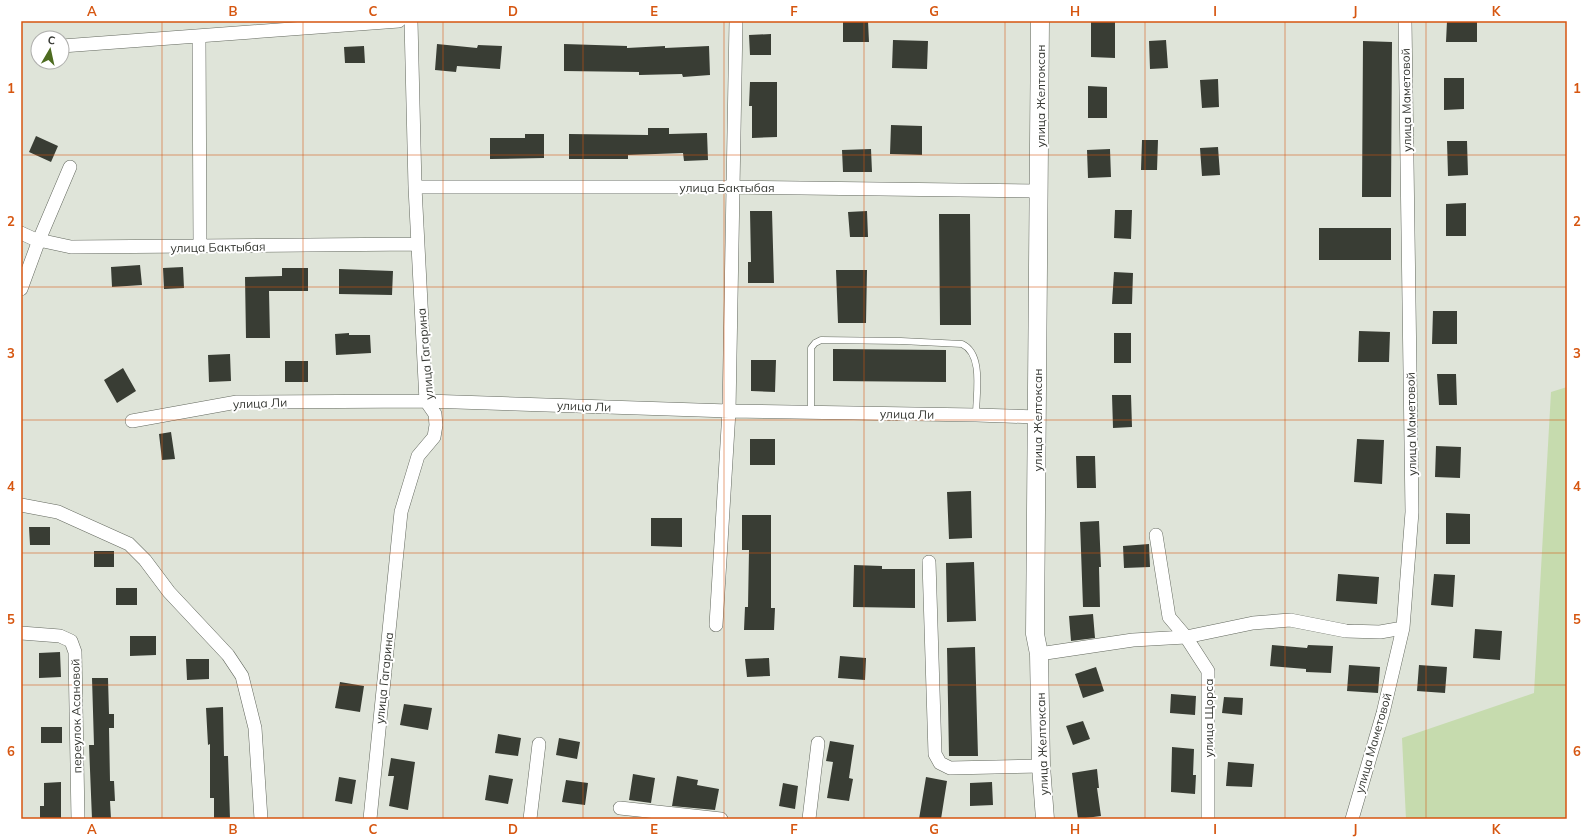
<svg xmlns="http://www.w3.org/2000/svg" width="1588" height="840" font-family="Mulish,sans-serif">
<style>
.green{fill:#c6dbae}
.building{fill:#393d34}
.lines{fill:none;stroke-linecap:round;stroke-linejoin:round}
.lane-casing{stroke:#63685e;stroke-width:7}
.street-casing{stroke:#63685e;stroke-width:14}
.secondary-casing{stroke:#63685e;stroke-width:19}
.lane{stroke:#fff;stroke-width:6}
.street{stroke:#fff;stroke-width:13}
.secondary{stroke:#fff;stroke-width:18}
.grid{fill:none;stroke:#d65610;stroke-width:1;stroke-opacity:0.55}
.labels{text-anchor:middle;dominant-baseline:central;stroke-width:4;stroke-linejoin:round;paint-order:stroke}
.street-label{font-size:12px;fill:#363833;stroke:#fff}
.neatline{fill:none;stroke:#d65610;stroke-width:1.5}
.grid-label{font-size:13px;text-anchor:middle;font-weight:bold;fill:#d65610}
</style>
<rect width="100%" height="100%" fill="#dfe4d9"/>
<path class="green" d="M 1567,387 L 1567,819 L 1406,819 L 1402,738 L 1534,693 L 1551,392 Z"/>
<path class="building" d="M 843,21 L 868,21 L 869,42 L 843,42 Z
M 1091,21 L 1115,21 L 1115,58 L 1091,57 Z
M 1447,21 L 1477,21 L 1477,42 L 1446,42 Z
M 771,34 L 771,55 L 750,55 L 749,35 Z
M 893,40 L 928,41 L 927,69 L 892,68 Z
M 1166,40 L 1168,68 L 1150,69 L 1149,41 Z
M 1363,41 L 1392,42 L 1391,197 L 1362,197 Z
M 437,44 L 477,48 L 478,45 L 502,46 L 500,69 L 457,66 L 456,72 L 435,70 Z
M 564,44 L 627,46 L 627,48 L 665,46 L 665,48 L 709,46 L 710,75 L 683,77 L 682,74 L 639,75 L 639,72 L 564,71 Z
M 364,46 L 365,63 L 345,63 L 344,47 Z
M 1444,78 L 1464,78 L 1464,109 L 1444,110 Z
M 1218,79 L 1219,107 L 1202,108 L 1200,80 Z
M 750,82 L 777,82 L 777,137 L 752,138 L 752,106 L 749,106 Z
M 1088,86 L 1107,87 L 1107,118 L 1088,118 Z
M 891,125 L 922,126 L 922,155 L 890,154 Z
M 648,128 L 669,128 L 669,134 L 707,133 L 708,160 L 684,161 L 683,153 L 628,155 L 628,159 L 569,159 L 569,134 L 648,135 Z
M 525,134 L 544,134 L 544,158 L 490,159 L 490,138 L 525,138 Z
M 36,136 L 58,146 L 51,162 L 29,152 Z
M 1142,140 L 1158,140 L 1157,170 L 1141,170 Z
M 1447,141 L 1467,141 L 1468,175 L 1448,176 Z
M 1218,147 L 1220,175 L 1202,176 L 1200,148 Z
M 871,149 L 872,172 L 843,172 L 842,150 Z
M 1110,149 L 1111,177 L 1088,178 L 1087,150 Z
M 1466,203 L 1466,236 L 1446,236 L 1446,204 Z
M 1115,210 L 1132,210 L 1131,239 L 1114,238 Z
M 750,211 L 772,211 L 774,283 L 748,283 L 748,262 L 751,262 Z
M 867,211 L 868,237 L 850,237 L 848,212 Z
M 939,214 L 970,214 L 971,325 L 940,325 Z
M 1319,228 L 1391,228 L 1391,260 L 1319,260 Z
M 140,265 L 142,285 L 112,287 L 111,267 Z
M 183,267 L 184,288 L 164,289 L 163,268 Z
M 282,268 L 308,268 L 308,291 L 269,291 L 270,338 L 246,338 L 245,277 L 282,276 Z
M 339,269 L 393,271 L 392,295 L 339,294 Z
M 836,270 L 867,270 L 866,323 L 838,323 Z
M 1114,272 L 1133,273 L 1132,304 L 1112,304 Z
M 1433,311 L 1457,311 L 1457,344 L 1432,344 Z
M 1359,331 L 1390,332 L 1389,362 L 1358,362 Z
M 349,333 L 349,335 L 370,335 L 371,353 L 336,355 L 335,334 Z
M 1114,333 L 1131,333 L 1131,363 L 1114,363 Z
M 833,349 L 946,350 L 946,382 L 833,381 Z
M 230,354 L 231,381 L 209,382 L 208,355 Z
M 751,360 L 776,360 L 775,392 L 751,391 Z
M 285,361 L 308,361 L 308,382 L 285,382 Z
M 123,368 L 136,391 L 117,403 L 104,380 Z
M 1437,374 L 1456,374 L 1457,405 L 1439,405 Z
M 1112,395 L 1131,395 L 1132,427 L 1113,428 Z
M 171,432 L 175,459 L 162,460 L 159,434 Z
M 750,439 L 775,439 L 775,465 L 750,465 Z
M 1357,439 L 1384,440 L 1382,484 L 1354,482 Z
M 1436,446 L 1461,447 L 1460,478 L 1435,477 Z
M 1076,456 L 1095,456 L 1096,488 L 1077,488 Z
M 971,491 L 972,538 L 949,539 L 947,492 Z
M 1446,513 L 1470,514 L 1470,544 L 1446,544 Z
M 742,515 L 771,515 L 771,608 L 775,608 L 774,630 L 744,630 L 745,607 L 748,607 L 749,550 L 742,550 Z
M 651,518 L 682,518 L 682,547 L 651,546 Z
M 1099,521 L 1101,567 L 1099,567 L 1100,607 L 1083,607 L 1080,522 Z
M 29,527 L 50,527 L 50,545 L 30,545 Z
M 1149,544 L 1150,567 L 1124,568 L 1123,546 Z
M 94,551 L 114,551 L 114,567 L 94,567 Z
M 974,562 L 976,621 L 947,622 L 946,563 Z
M 854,565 L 882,566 L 882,569 L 915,569 L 915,608 L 853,607 Z
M 1338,574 L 1379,577 L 1377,604 L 1336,601 Z
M 1434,574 L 1455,575 L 1453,607 L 1431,605 Z
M 116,588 L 137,588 L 137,605 L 116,605 Z
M 1093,614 L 1095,638 L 1071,641 L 1069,616 Z
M 1475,629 L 1502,631 L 1500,660 L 1473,658 Z
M 130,636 L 156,636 L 156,655 L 130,656 Z
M 1272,645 L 1307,648 L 1308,645 L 1333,646 L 1331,673 L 1306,672 L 1306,669 L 1270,666 Z
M 975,647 L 978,756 L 949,756 L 947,648 Z
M 60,652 L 61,677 L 39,678 L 39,653 Z
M 840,656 L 866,658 L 865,680 L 838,678 Z
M 769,658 L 770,676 L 747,677 L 745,659 Z
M 186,659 L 209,659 L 209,679 L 187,680 Z
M 1349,665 L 1380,667 L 1378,693 L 1347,691 Z
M 1419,665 L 1447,667 L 1445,693 L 1417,691 Z
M 1096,667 L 1104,691 L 1083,698 L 1075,674 Z
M 92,678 L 108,678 L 109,714 L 114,714 L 114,728 L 109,728 L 110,781 L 114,781 L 115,801 L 110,801 L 111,819 L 92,819 L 89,745 L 94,745 Z
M 340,682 L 364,686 L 360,712 L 335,708 Z
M 1171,694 L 1196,696 L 1195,715 L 1170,713 Z
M 1224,697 L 1243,698 L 1242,715 L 1222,713 Z
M 404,704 L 432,708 L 428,730 L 400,725 Z
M 223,707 L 224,756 L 228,756 L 230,819 L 214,819 L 214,798 L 210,798 L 210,744 L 208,745 L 206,708 Z
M 1083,721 L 1090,739 L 1073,745 L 1066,726 Z
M 41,727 L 62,727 L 62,743 L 41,743 Z
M 498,734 L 521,738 L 518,756 L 495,753 Z
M 559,738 L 580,742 L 577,759 L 556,755 Z
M 830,741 L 854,745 L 849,778 L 853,779 L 849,801 L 827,798 L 833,762 L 826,761 Z
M 1172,747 L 1194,749 L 1193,775 L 1196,775 L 1195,794 L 1171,792 Z
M 391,758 L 415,762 L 408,810 L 389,806 L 394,776 L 388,776 Z
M 1228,762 L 1254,764 L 1252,787 L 1226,786 Z
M 1097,769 L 1099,788 L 1097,788 L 1101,816 L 1078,819 L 1072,773 Z
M 633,774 L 655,778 L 651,803 L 629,800 Z
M 489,775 L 513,779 L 508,804 L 485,800 Z
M 677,776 L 698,780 L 697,785 L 719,789 L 715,810 L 672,806 Z
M 339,777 L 356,780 L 352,804 L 335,801 Z
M 926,777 L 947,781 L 941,819 L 919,819 Z
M 566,780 L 588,783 L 585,805 L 562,802 Z
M 61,782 L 61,819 L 40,819 L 40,806 L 44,806 L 44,783 Z
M 992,782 L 993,805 L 970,806 L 970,783 Z
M 783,783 L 798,786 L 795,809 L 779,806 Z"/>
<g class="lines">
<g class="lane-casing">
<path id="lane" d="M 811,412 L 811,348 L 815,343 L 821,340 L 901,341 L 962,344 C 984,354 976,394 976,415"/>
</g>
<g class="street-casing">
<path id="street" d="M 199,36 L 200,247
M 62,46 L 399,21
M 415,187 L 733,187 L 1039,191
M 21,233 L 34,239 L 71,247 L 417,244
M 21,289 L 39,240 L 70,167
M 132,421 L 237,402 L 426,401 L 729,411 L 976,415 L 1037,417
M 21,505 L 58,512 L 129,544 L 145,560 L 169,592 L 228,655 L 242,676 L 255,728 L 261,819
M 1156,535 L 1169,617 L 1186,637 L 1208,671 L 1208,819
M 929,562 L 935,754 L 940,763 L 950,768 L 1041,766
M 716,625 L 729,411 L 736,21
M 21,633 L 60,636 L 71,641 L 75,652 L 78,819
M 1039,654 L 1133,640 L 1186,637 L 1253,623 L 1290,620 L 1346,631 L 1380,632 L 1403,628
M 620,808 L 721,819
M 370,819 L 401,512 L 418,456 L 434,437 L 436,425 L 435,414 L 426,401 L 415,187 L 411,21
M 530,819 L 539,744
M 809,819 L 818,743
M 1352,819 L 1383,713 L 1403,628 L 1412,512 L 1405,21"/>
</g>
<g class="secondary-casing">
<path id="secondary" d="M 1040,21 L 1035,634 L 1039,654 L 1041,766 L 1045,819"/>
</g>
<use href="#lane" class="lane"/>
<use href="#street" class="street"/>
<use href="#secondary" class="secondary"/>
</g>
<path class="grid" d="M 162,21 L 162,819M 303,21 L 303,819M 443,21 L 443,819M 583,21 L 583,819M 724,21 L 724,819M 864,21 L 864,819M 1005,21 L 1005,819M 1145,21 L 1145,819M 1285,21 L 1285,819M 1426,21 L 1426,819M 21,155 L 1567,155M 21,287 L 1567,287M 21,420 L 1567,420M 21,553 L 1567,553M 21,685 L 1567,685"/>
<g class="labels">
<g class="street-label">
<text transform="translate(1040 96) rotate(-90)">улица Желтоксан</text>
<text transform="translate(1406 100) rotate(-91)">улица Маметовой</text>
<text x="727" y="187">улица Бактыбая</text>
<text transform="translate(218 247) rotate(-1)">улица Бактыбая</text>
<text transform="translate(425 354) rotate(-95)">улица Гагарина</text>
<text transform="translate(260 403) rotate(-2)">улица Ли</text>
<text transform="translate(584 406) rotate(2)">улица Ли</text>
<text transform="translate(907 414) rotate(1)">улица Ли</text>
<text transform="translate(1037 420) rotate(-90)">улица Желтоксан</text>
<text transform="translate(1411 424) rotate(-91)">улица Маметовой</text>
<text transform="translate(384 678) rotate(-84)">улица Гагарина</text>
<text transform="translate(76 716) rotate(-91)">переулок Асановой</text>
<text transform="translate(1208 718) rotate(-90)">улица Щорса</text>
<text transform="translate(1373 743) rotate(-74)">улица Маметовой</text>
<text transform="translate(1042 744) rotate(-92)">улица Желтоксан</text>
</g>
</g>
<rect width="1588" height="840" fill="none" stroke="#ffffff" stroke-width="44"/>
<g transform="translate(50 50) rotate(9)"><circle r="19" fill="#ffffff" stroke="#afafad"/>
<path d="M0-3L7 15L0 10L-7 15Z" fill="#4d6b20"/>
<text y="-6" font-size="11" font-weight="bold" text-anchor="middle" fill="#363833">С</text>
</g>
<rect x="22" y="22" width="1544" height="796" class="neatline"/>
<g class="grid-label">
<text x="92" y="16">A</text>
<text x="233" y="16">B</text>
<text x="373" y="16">C</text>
<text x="513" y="16">D</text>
<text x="654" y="16">E</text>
<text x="794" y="16">F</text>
<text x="934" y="16">G</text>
<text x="1075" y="16">H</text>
<text x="1215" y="16">I</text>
<text x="1355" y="16">J</text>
<text x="1496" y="16">K</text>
<text x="11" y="93">1</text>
<text x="1577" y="93">1</text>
<text x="11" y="226">2</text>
<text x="1577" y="226">2</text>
<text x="11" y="358">3</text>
<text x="1577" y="358">3</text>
<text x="11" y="491">4</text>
<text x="1577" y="491">4</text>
<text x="11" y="624">5</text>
<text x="1577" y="624">5</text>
<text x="11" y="756">6</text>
<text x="1577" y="756">6</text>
<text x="92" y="834">A</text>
<text x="233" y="834">B</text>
<text x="373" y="834">C</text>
<text x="513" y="834">D</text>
<text x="654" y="834">E</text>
<text x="794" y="834">F</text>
<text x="934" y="834">G</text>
<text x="1075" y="834">H</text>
<text x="1215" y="834">I</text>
<text x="1355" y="834">J</text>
<text x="1496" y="834">K</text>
</g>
</svg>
